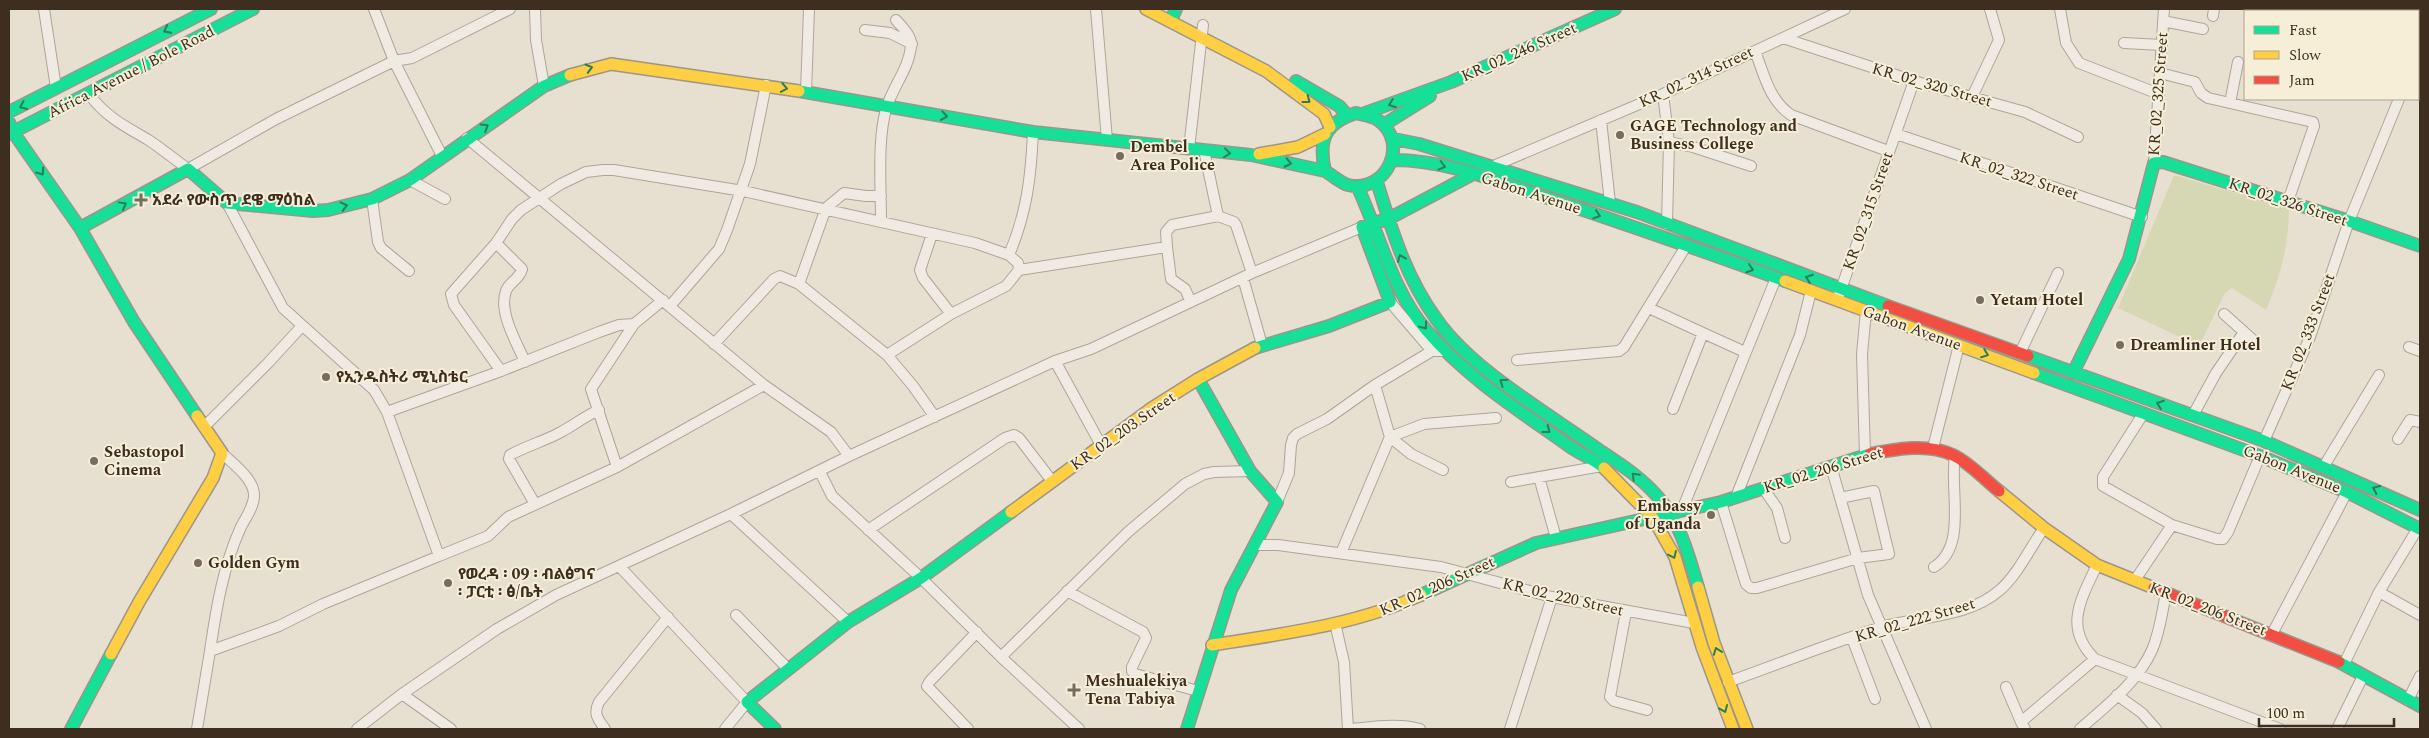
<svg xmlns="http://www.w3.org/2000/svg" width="2429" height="738" font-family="Spectral,'Noto Sans Ethiopic',serif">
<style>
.green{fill:#d6d7b3}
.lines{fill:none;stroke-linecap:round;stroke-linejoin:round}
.street-casing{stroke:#ada599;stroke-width:12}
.fast-casing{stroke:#9c958a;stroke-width:14}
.slow-casing{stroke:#9c958a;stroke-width:14}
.jam-casing{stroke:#9c958a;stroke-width:14}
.street{stroke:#efebe3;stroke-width:10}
.fast{stroke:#16e098;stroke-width:11}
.slow{stroke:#ffcf43;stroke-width:11}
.jam{stroke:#f24e42;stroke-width:11}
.oneway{stroke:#2b7e56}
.poi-dot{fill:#786c5e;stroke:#f7eed8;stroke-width:2}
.labels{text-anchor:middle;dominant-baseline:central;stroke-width:4;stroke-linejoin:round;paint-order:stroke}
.street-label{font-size:16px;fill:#3d2e20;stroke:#f7eed8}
.poi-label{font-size:16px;font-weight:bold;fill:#3d2e20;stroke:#f7eed8;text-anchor:start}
</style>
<rect width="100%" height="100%" fill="#e7e0d1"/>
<path class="green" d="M 2174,175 L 2289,209 C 2289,244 2280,278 2266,310 L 2232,288 L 2225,293 L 2199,346 L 2118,308 Z"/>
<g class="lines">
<g class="street-casing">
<path id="street" d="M 44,9 L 56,88
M 374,9 L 394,61 L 442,156
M 535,9 L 536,40 L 544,86
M 1096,9 L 1107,140
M 2060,9 L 2066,43 L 2079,63 L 2159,94
M 2286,9 L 2300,11
M 2346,11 L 2346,9
M 2213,16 L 2214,9
M 2163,21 L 2203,29
M 865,30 L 890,33 L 912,44
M 1783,38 L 1914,81 L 2025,112 L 2078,137
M 2124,43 L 2162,45
M 1755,51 C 1764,74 1769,100 1791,115 L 1888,151
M 2418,54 L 2420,48
M 2160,73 L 2195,82 L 2201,93 L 2208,98 L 2313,122 L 2314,126 L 2288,201
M 806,92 L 809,9
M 89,94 C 105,116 124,126 147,139 C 161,148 174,159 188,169 L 276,119 L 394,61 L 412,58 L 510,9
M 1663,94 L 1669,142
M 2418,94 L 2420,95
M 1972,97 L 1999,40 L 1990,9
M 2230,103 L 2238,62
M 1601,120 L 1610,203
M 1896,134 L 2142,217
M 1189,149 L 1203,25
M 2154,163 L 2164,9
M 1491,167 L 1663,94 L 1845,9
M 410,180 L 445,199
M 372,199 L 378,242 L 381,248 L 409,271
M 1218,216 L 1234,222 L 1236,225 L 1252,273
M 881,220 C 881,188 877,136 887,106 C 894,85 909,68 911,46 C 912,36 902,27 896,20
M 1667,224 L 1669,142 L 1693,147 L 1751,166
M 932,234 L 920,270 L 923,278 L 951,314
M 496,243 L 522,269 C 520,279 509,282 506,291 C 498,312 517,343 525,362
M 1167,247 L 1171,279 L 1185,289 L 1191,302
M 1009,255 C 1027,212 1031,177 1033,132
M 1243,278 L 1262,345
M 799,284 L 826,208 L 844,193 L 866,196 L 881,196
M 1839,295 L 1914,81
M 1390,302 L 1432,351
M 670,306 L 719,249 L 727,230 L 750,164 L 766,85
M 1649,308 L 1703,333 L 1673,409
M 2224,314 L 2252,339
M 1703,333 L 1745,352
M 714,344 L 774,279 L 780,276 L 799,284 L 887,355
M 2409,347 L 2420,351
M 2020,353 L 2058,273
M 1517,360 L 1619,351 L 1624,347 L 1686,246
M 1055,361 L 1101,445
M 501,371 L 454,305 L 451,294 L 496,243 L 512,219 L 521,210 L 561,184 L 586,172 L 603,170 L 614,170 L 743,191 L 975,243 L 1009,255 L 1018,263 L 1019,270
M 764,385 L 831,432 L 849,456
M 1375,385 L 1390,437 L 1411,454 L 1443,470
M 387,412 L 501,371 L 599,332 L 619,325 L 634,324 L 663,300
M 2143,414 L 2103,477 L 2103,486 L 2172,525
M 2193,415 L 2216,373 L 2244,332
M 935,417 L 913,386 L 887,355 L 951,314 L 1006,286 L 1019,270 L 1167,247 L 1166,232 L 1172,225 L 1218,216 L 1204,150
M 204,427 L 268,363 L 302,326
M 2398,439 L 2410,420 L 2420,422
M 2264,441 L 2310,337 L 2349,221 L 2399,99
M 1933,448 L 1959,345
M 1865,455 L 1862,354 L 1866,311
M 1831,466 L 1868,595 L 1926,729
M 2324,466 L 2379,375
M 617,467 L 591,389 L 634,324
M 820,472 L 832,496 L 921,578 L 1001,657 L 1079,729
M 1539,477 L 1556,538
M 1511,482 L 1602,466
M 1763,488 L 1777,508 L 1785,538
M 1736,497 L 1800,335 L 1811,291
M 1277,502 L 1289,473 L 1291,445 L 1293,438 L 1297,434 L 1327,419 L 1375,385 L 1432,351 L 1446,351
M 1721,502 L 1746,584 L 1751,588 L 1757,588 L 1858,558 L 1889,554 L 1874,491 L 1840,498
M 535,504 L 509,459 L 510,455 C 526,446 545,441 561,432 C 574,425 585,416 599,410
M 1682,510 L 1776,278
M 731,514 L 848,622
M 868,530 L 1005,438 L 1014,435 L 1019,438 L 1052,481
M 1255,545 L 1278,545 L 1441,567 L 1552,597 L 1694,623
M 1341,553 L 1390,437 L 1424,424 L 1496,418
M 439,556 L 488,536 L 508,517 L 617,467 L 764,385 L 467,138
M 2097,565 C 2081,599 2063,628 2095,659 L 2280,729
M 620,567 L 747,702 L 725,729
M 1934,567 C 1968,546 1949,489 1955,456
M 2135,580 L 2172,525 L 2217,539 L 2223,539 L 2228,532 L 2260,456
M 1067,591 L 1143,632 L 1146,638 L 1132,667 L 1132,671 L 1135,674 L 1198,691
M 2379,592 L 2420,615
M 1626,612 L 1610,697 L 1614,701 L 1647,710
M 736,615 L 788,669
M 1335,623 L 1344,662 L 1348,729
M 2272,634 L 2347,492
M 1852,638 L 1875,699
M 210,651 C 216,610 223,567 240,529 C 245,518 255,506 254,494 C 253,478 232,463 222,453
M 1001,657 L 1128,532 L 1185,484 L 1204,474 L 1214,472 L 1250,471
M 2344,664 L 2379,592 L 2418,528
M 1728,682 C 1779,664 1830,643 1882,627 C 1920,616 1968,618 2000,590 C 2018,574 2030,548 2044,528
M 2006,687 L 2021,722
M 402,694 L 451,729
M 2117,695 L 2142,713 L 2156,729
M 2408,700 L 2420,676
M 197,729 L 210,651 L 279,626 L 323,604 L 439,556 L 387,412 L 374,390 L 283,308 L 227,203
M 357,729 L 402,694 L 497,629 L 556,595 L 731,514 L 849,456 L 1055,361 L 1091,349 L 1252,273 L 1362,227
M 605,729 C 598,719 593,714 599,702 L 668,617
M 968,729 L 927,686 L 930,681 L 977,632
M 1352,729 C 1374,727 1398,723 1420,729
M 1510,729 L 1552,597
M 2025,729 L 2021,722 L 2095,659
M 2080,729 C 2106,706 2138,682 2152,650 C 2160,632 2162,612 2166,593
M 2337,729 L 2363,676"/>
</g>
<g class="fast-casing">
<path id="fast" d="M 1171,20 L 1176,9
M 1296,81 L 1339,106 L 1347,115
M 799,91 L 1033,132 L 1251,155 L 1325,171
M 9,112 L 211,9
M 1356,113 C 1363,115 1373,116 1378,120 C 1410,142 1387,194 1348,185 C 1341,183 1332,175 1325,171 C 1318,140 1325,123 1356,113 Z
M 1365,113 L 1451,82 L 1615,9
M 9,122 L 13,132 L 80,228 L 134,322 L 197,416
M 1385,124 L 1430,96
M 9,134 L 253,9
M 1394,139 L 1419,144 L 1637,212 L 1888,306
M 1394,160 C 1447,160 1498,182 1548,198 C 1628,225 1707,252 1785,281
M 1377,182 C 1392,231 1406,278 1437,320 C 1472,370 1549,414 1599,450 C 1620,464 1642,478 1658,497 C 1680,522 1689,556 1698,587
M 1358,188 C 1380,235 1392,291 1427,331 C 1466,377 1520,411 1569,446 C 1580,454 1594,459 1604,468
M 80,228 L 188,169 L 227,203 L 313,211 L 328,210 L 372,199 L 410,180 L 544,86 L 570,75
M 1255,348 L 1329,326 L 1390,302 L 1362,227 L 1390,218 L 1473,174
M 2028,356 L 2264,441 L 2420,510
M 2034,373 L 2260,456 L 2347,492 L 2420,529
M 2073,373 L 2129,259 L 2154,163 L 2163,162 L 2349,221 L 2420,246
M 1421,595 L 1536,543 L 1721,502 L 1870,454
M 2339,662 L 2420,706
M 71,729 L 111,654
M 775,729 L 747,702 L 848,622 L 921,578 L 1011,512
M 1187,729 L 1231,590 L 1277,502 L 1250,471 L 1198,379"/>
</g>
<g class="slow-casing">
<path id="slow" d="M 1146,9 L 1266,71 L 1324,114 L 1330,127
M 570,75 L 611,64 L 799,91
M 1259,154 L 1298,147 L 1325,134
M 1785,281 L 2034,373
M 1604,468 L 1653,518 L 1675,557 L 1702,647 L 1733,729
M 1999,491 L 2044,528 L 2097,565 L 2154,588
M 1011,512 L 1152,408 L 1198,379 L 1255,348
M 1698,587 L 1714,643 L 1747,729
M 1212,645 C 1282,634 1356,625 1421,595
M 111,654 L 139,602 L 213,478 L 222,453 L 197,416"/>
</g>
<g class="jam-casing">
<path id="jam" d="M 1888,306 L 2028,356
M 1870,454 C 1897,449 1928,443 1953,455 C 1970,463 1985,480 1999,491
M 2154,588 L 2339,662"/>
</g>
<use href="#street" class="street"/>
<use href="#fast" class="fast"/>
<use href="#slow" class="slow"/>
<use href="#jam" class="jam"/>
</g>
<defs><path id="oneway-chevron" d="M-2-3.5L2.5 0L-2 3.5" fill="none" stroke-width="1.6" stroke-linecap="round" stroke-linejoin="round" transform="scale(1.25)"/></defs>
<g class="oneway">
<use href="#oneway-chevron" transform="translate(167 30) rotate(153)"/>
<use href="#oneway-chevron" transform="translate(589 68) rotate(-16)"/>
<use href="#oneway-chevron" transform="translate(784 88) rotate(11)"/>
<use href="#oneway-chevron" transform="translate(1307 100) rotate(37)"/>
<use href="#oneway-chevron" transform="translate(1392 104) rotate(160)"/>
<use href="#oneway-chevron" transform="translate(23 106) rotate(156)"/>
<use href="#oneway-chevron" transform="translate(944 116) rotate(10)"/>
<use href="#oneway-chevron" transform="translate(485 127) rotate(-32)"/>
<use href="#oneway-chevron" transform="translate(1227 153) rotate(7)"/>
<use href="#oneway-chevron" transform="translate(1288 163) rotate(12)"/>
<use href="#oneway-chevron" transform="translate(1442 166) rotate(14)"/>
<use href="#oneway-chevron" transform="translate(41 172) rotate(55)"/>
<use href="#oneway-chevron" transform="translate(123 205) rotate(-29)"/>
<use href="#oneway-chevron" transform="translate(344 206) rotate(-14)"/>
<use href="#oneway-chevron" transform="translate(1597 215) rotate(18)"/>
<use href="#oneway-chevron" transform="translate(1401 258) rotate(-113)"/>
<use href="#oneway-chevron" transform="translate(1750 269) rotate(19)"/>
<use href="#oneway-chevron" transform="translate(1809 278) rotate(-160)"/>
<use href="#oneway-chevron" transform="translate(1424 326) rotate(53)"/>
<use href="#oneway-chevron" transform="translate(1985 354) rotate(21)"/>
<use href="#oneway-chevron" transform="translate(1503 382) rotate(-145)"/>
<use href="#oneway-chevron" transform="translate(2160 404) rotate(-160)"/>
<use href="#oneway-chevron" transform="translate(1547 430) rotate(37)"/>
<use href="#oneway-chevron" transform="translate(1635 476) rotate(-135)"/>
<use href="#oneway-chevron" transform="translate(2376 489) rotate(-155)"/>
<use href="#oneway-chevron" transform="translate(1673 555) rotate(65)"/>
<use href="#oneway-chevron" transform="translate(1717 651) rotate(-110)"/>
<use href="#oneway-chevron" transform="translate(1724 709) rotate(68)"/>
</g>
<g class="poi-dot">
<circle cx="1620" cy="135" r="5"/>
<circle cx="1120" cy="156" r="5"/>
<path d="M138.5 192.5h5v5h5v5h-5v5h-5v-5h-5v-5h5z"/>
<circle cx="1980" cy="300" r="5"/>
<circle cx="2120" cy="345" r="5"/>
<circle cx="326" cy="377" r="5"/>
<circle cx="94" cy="461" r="5"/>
<circle cx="1711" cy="515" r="5"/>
<circle cx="198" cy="563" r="5"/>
<circle cx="448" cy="583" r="5"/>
<path d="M1071.5 682.5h5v5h5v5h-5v5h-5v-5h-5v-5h5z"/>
</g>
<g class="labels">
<g class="street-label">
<text transform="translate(1519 52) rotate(-24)">KR_02_246 Street</text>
<text transform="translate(131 72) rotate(-27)">Africa Avenue / Bole Road</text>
<text transform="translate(1696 77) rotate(-25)">KR_02_314 Street</text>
<text transform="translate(1932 85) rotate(16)">KR_02_320 Street</text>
<text transform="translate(2158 94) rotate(-86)">KR_02_325 Street</text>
<text transform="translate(2019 176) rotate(18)">KR_02_322 Street</text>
<text transform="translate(1531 193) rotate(18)">Gabon Avenue</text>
<text transform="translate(2288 202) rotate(18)">KR_02_326 Street</text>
<text transform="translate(1868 211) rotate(-71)">KR_02_315 Street</text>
<text transform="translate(1912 328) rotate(20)">Gabon Avenue</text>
<text transform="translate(2308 332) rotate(-69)">KR_02_333 Street</text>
<text transform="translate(1123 431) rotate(-35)">KR_02_203 Street</text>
<text transform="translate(2292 469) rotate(22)">Gabon Avenue</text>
<text transform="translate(1823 470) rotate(-17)">KR_02_206 Street</text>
<text transform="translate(1437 586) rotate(-24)">KR_02_206 Street</text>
<text transform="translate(1563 597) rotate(13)">KR_02_220 Street</text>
<text transform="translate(2208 609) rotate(21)">KR_02_206 Street</text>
<text transform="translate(1915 620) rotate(-16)">KR_02_222 Street</text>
</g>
<g class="poi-label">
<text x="1630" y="126">GAGE Technology and<tspan x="1630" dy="18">Business College</tspan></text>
<text x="1130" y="147">Dembel<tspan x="1130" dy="18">Area Police</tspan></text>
<text x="152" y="200">አደራ የውስጥ ደዌ ማዕከል</text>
<text x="1990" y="300">Yetam Hotel</text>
<text x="2130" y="345">Dreamliner Hotel</text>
<text x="336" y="377">የኢንዱስትሪ ሚኒስቴር</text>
<text x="104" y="452">Sebastopol<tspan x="104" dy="18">Cinema</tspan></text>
<text x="1701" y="506" text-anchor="end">Embassy<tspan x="1701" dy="18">of Uganda</tspan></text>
<text x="208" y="563">Golden Gym</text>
<text x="458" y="574">የወረዳ ፡ 09 ፡ ብልፅግና<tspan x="458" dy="18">፡ ፓርቲ ፡ ፅ/ቤት</tspan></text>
<text x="1085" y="681">Meshualekiya<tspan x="1085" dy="18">Tena Tabiya</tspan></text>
</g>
</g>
<rect width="2429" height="738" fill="none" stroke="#3d2e20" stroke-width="20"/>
<rect x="2244" y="10" width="175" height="90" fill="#f7eed8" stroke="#ada18e"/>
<rect x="2254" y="26" width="25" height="8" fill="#16e098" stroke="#ada18e"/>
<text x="2289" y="35" font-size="15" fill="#3d2e20">Fast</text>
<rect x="2254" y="51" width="25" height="8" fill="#ffcf43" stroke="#ada18e"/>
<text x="2289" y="60" font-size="15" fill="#3d2e20">Slow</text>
<rect x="2254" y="76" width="25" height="8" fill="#f24e42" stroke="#ada18e"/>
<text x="2289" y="85" font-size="15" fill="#3d2e20">Jam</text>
<path d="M2259 718v8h135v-8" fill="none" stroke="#3d2e20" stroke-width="2.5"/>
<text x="2266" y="718" font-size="15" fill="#3d2e20" stroke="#f7eed8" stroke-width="4" paint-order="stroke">100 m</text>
</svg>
